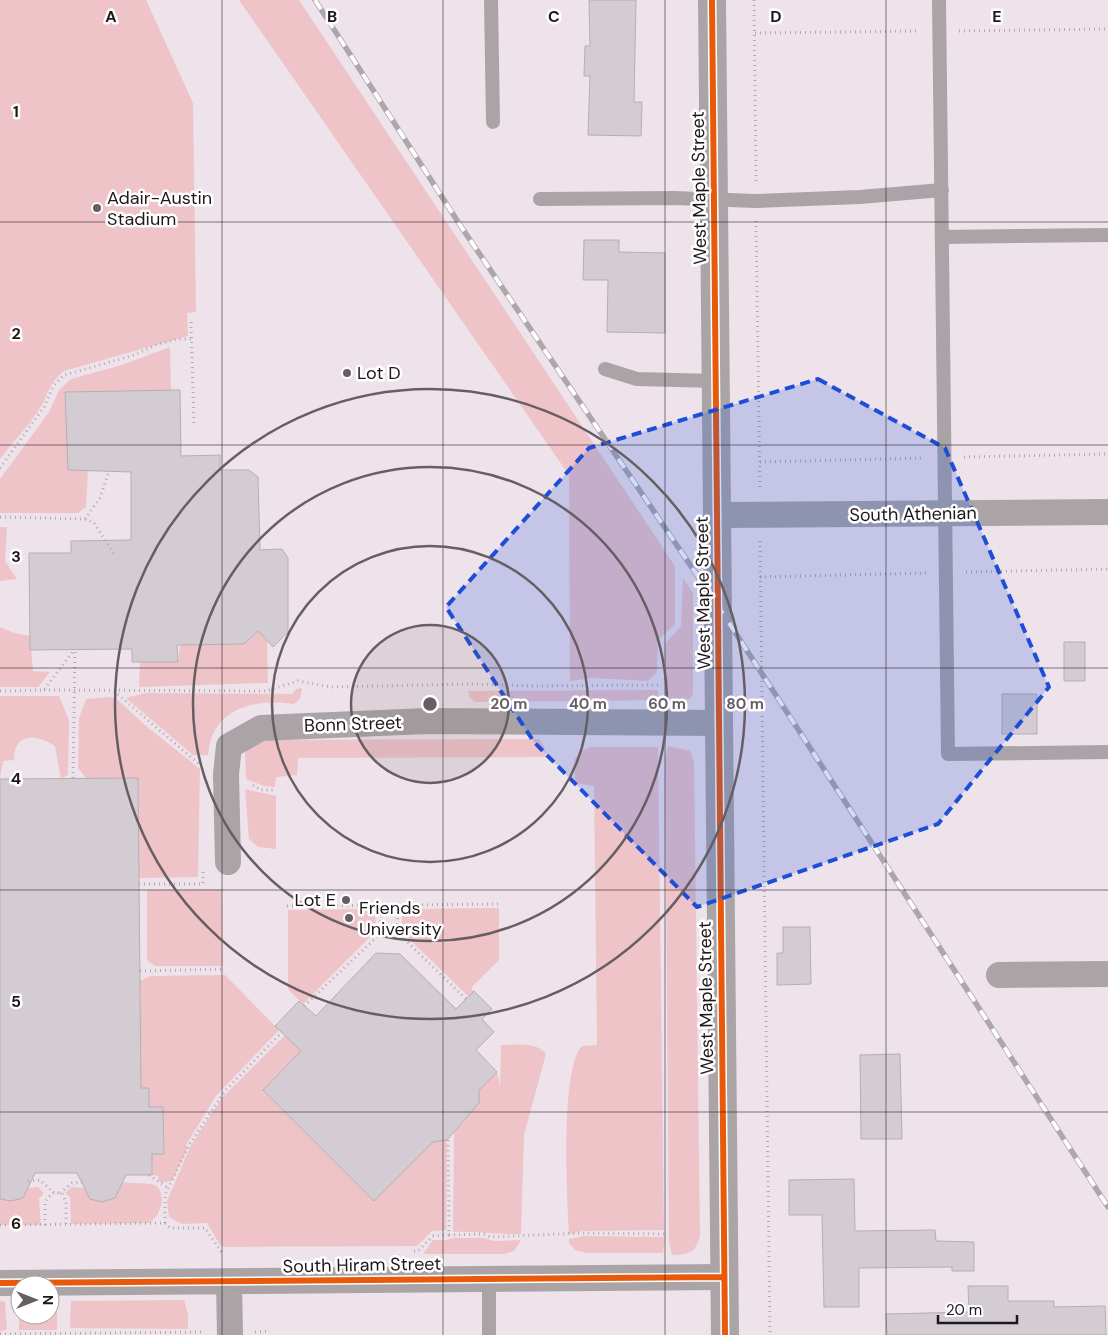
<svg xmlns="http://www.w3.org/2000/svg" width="1108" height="1335" font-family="'DM Sans',sans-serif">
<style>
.green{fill:#eec4c9}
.building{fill:#d3ccd2;stroke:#b5aeb5}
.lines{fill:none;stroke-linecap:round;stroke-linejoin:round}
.path{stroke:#b1abaf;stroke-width:3;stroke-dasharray:1 4;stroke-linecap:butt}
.service{stroke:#aaa4a7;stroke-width:14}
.minor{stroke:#aaa4a7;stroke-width:26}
.tertiary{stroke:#aaa4a7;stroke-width:28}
.rail-casing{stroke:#ada7aa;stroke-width:5.5}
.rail{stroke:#fff;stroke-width:4;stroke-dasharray:11;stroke-linecap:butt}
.cycleway-casing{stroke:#fff;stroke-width:9}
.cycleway{stroke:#e8590c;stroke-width:6}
.marked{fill:#1d4ed8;fill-opacity:0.2;stroke:#1d4ed8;stroke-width:4;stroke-dasharray:10 6;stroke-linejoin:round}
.grid{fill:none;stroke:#1e171b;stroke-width:1;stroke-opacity:0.55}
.ring{fill:none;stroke:#675e64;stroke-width:2.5}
.poi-dot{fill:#675e64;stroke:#fff;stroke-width:2}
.labels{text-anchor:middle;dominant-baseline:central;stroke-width:5;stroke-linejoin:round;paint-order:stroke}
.street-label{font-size:18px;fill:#1e171b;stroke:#fff}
.poi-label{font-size:18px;fill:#1e171b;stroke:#fff;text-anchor:start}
.grid-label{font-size:16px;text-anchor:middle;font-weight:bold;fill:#1e171b;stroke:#fff;stroke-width:5;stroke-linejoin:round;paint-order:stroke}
.centre{fill:#675e64;stroke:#fff;stroke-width:2.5}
.ring-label{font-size:15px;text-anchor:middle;font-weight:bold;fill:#675e64;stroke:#fff;stroke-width:5;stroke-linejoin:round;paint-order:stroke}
</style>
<rect width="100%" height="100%" fill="#eee3eb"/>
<path class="green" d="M 0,0 L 146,0 L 193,103 L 196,312 L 187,313 L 188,336 L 64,371 C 52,380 49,390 43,403 C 32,423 14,440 0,459 Z
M 239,0 L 299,0 L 675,566 L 675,624 L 658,640 L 657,672 L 648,681 L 591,678 L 570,681 L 569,475 Z
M 170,347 L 171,391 L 88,470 L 86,507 L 78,513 L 0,513 L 0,479 L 49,412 L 59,390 L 71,379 L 122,365 Z
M 0,527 L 7,527 L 5,561 L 17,579 L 0,581 Z
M 683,578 L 693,593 L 693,694 L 690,699 L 667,700 L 664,674 L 665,644 L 681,626 Z
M 0,627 L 14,633 L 30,636 L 33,671 L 50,672 L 38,687 L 0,687 Z
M 258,631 L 267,641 L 268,683 L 139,687 L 140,662 L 178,662 L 180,645 L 244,644 Z
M 302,688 L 300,699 L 294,704 C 254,698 212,708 208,755 L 193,755 L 126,698 L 145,693 L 292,694 L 296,689 Z
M 658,690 L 658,700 L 479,702 L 474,702 L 469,696 L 468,691 Z
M 0,696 L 59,696 L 69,720 L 68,775 L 61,779 L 55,746 C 37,734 14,732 14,760 L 3,761 L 0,779 Z
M 110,697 L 118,700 L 146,726 L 200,769 L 198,877 L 139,878 L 138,778 L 86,778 L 78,768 L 79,718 L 86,699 Z
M 539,739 L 544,746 L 546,757 L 298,758 L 297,775 L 276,777 L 275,787 L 264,786 L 246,779 L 245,754 L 249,744 L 259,740 Z
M 668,746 L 690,751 L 694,761 L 700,1237 L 694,1250 L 685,1254 L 672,1255 L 669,1242 L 665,759 Z
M 591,747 L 658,747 L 664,1230 L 582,1231 L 569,1234 C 567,1200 560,1067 582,1046 L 597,1045 L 594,786 L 575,783 L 574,760 L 582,751 Z
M 245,789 L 276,796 L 276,849 L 258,847 L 249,839 Z
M 222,889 L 223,966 L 155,966 L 147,960 L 147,890 Z
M 499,908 L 499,960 L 471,988 L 474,991 L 469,997 L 402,932 L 402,909 Z
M 375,909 L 376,931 L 303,1004 L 288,989 L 288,910 Z
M 225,975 L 279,1030 L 216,1096 L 186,1145 L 187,1150 L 172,1181 L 160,1183 L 158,1176 L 152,1175 L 152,1154 L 164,1153 L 163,1107 L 149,1107 L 149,1088 L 141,1088 L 140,981 L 150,976 Z
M 285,1035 L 301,1051 L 263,1090 L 374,1200 L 433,1142 L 447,1140 L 446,1230 L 432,1231 L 417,1246 L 224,1247 L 220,1245 L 207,1223 L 182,1224 L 169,1217 L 167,1201 L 191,1145 L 222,1098 Z
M 501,1045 C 515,1045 537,1041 546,1054 L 524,1135 L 521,1234 C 498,1235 476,1231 453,1232 L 454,1132 L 479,1103 L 479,1090 L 497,1072 L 500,1087 Z
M 119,1182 L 151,1184 L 157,1186 C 167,1198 160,1216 149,1223 L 71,1224 L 70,1197 L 65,1193 L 72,1187 L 85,1188 L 90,1199 L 102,1202 L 115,1198 Z
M 38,1187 L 44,1193 L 39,1199 L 41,1225 L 0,1225 L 0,1197 L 11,1201 L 23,1198 L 28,1188 Z
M 583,1236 L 665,1237 L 663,1253 L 586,1253 L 575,1250 L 569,1243 L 569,1239 Z
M 453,1238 L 484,1238 L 494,1241 L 521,1240 L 514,1251 L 504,1254 L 423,1254 L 433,1240 L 446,1240 Z
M 184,1300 L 188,1314 L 188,1329 L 70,1328 L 71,1301 Z
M 0,1301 L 5,1302 L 7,1330 L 0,1331 Z
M 50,1301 L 57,1301 L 57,1330 L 19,1330 L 19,1302 L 20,1315 L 50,1315 Z"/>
<path class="building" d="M 589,0 L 636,0 L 634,102 L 642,102 L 641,136 L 588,135 L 590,76 L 584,76 L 585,46 L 590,46 Z
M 584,240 L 619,240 L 619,252 L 665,253 L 665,333 L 607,332 L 608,280 L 583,280 Z
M 180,390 L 181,456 L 220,455 L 220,470 L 249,470 L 258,477 L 260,550 L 282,549 L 288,558 L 288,632 L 273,647 L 258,631 L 244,644 L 177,645 L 178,662 L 132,662 L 132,649 L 30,650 L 29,553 L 71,553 L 71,541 L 131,540 L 131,472 L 68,470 L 65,392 Z
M 1064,642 L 1085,642 L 1085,681 L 1064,681 Z
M 1002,694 L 1037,694 L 1037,734 L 1002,734 Z
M 138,778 L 141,1088 L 149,1088 L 149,1107 L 163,1107 L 164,1154 L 152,1154 L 152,1175 L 126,1175 L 115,1198 L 102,1202 L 90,1199 L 77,1173 L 35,1173 L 23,1198 L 11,1201 L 0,1199 L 0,779 Z
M 783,927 L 810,927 L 811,984 L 777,985 L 777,953 L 783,953 Z
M 376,953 L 400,954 L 456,1009 L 474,991 L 492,1009 L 482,1019 L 494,1032 L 476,1050 L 497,1072 L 479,1090 L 479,1103 L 447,1140 L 433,1142 L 374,1201 L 263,1090 L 301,1051 L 275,1026 L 299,1001 L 316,1016 Z
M 900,1054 L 902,1139 L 861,1139 L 860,1055 Z
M 854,1179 L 855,1231 L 935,1230 L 936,1241 L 974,1242 L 974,1271 L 952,1271 L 952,1267 L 859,1268 L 859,1307 L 824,1307 L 822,1215 L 789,1215 L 789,1180 Z
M 968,1286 L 1008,1286 L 1008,1301 L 1054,1301 L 1054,1307 L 1105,1306 L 1106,1335 L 887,1335 L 886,1314 L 969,1312 Z"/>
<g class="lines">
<path class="path" d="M 754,0 L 756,182
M 959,31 L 1108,29
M 755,33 L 920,31
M 756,221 L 760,489
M 191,322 L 194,425
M 964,457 L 1108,454
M 760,462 L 925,458
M 0,468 L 44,407 L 54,385 L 64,375 L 134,355 L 156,345 L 177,339 L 191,339
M 0,517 L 85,519 L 94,523 L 114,554
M 85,519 L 100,498 L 109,471
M 760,541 L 770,1335
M 966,572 L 1108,569
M 760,577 L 927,573
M 44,690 L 266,691 L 298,681 L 331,687 L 470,684 L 533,686 L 662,685
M 0,691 L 44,690 L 74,650
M 114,691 L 200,765
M 73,778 L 75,649
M 253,785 L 261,790 L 276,790
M 139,884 L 203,884 L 203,872
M 381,905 L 381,933
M 287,906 L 499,904
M 397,932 L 466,999
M 140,971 L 223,969
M 304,1006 L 381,933 L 397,932 L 398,905
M 149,1175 L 168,1188
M 28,1181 L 40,1180 L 54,1193
M 60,1193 L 72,1183 L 85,1182
M 165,1223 L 165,1195 L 189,1145 L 225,1091 L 282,1032
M 0,1225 L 165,1223 L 170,1228 L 205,1228 L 223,1254
M 45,1225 L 45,1202 L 52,1193 L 62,1193 L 66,1202 L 66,1224
M 449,1235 L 484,1234 L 490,1237 L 582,1233 L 667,1234
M 414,1251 L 418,1251 L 433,1236 L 449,1235 L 448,1138
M 255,1332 L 270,1331
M 0,1334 L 204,1332"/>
<path class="service" d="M 491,0 L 493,122
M 939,0 L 948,754 L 1108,752
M 540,199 L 674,198 L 756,201 L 860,197 L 942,190
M 942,237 L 1108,235
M 605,369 L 637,379 L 716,381
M 489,1279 L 489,1335"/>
<path class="minor" d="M 717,515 L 1108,512
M 228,862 L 226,774 L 229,746 L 261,728 L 427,721 L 719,723
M 999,975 L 1108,974
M 229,1281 L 230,1335
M 0,1283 L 724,1277"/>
<path class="tertiary" d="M 712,0 L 725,1335"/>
<g class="rail-casing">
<path id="rail" d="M 315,0 L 462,228 L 718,606 L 1108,1207"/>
</g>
<use href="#rail" class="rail"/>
<g class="cycleway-casing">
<path id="cycleway" d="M 712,0 L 725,1335
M 0,1283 L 724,1277"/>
</g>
<use href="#cycleway" class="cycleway"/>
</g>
<path class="marked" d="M 818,379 L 945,448 L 1049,687 L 938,824 L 697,907 L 534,742 L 446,607 L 589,448 Z"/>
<path class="grid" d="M 222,0 L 222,1335M 443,0 L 443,1335M 665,0 L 665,1335M 886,0 L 886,1335M 0,222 L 1108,222M 0,445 L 1108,445M 0,668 L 1108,668M 0,890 L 1108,890M 0,1112 L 1108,1112"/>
<circle cx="430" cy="704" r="79" fill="#675e64" fill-opacity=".12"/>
<g class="ring">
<circle cx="430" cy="704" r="79"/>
<circle cx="430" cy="704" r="158"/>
<circle cx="430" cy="704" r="237"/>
<circle cx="430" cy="704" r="315"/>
</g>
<g class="poi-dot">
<circle cx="97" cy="208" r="5"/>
<circle cx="347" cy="373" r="5"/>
<circle cx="346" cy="900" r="5"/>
<circle cx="349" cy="918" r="5"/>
</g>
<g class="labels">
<g class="street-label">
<text transform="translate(699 188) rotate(-91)">West Maple Street</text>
<text transform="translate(913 514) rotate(-1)">South Athenian</text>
<text transform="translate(703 593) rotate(-91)">West Maple Street</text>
<text transform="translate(353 724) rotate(-2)">Bonn Street</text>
<text transform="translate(706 998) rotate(-91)">West Maple Street</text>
<text transform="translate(362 1265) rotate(-1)">South Hiram Street</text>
</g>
<g class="poi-label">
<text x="107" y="198">Adair-Austin<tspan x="107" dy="21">Stadium</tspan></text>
<text x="357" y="373">Lot D</text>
<text x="336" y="900" text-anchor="end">Lot E</text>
<text x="359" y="908">Friends<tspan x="359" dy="21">University</tspan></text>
</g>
</g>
<g class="grid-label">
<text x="111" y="22">A</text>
<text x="332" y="22">B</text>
<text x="554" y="22">C</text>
<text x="776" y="22">D</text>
<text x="997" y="22">E</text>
<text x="16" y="117">1</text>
<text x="16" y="339">2</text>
<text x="16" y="562">3</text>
<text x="16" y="784">4</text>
<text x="16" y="1007">5</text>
<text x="16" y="1229">6</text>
</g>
<circle cx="430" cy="704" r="8" class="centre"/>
<g class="ring-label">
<text x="509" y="709">20 m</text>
<text x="588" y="709">40 m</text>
<text x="667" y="709">60 m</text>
<text x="745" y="709">80 m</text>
</g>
<g transform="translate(35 1300) rotate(90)"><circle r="24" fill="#ffffff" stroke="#a5a2a4"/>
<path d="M0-4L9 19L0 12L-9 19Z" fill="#675e64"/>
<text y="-8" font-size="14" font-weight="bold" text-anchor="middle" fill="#1e171b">N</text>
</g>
<path d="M938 1315v8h79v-8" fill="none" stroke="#1e171b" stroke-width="2.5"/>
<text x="946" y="1315" font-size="15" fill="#1e171b" stroke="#ffffff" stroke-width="4" paint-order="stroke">20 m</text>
</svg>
